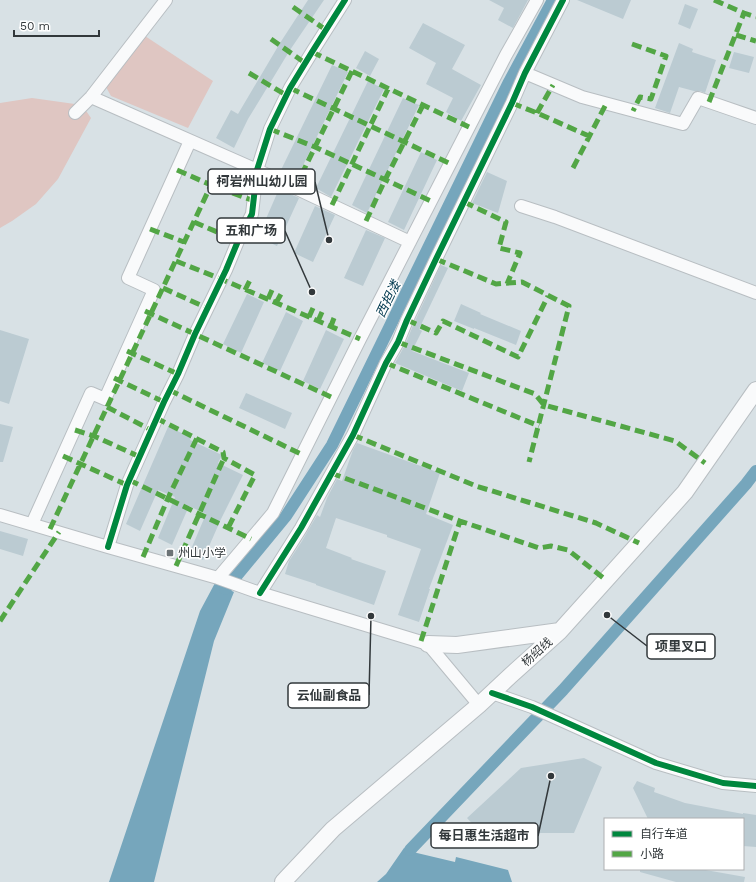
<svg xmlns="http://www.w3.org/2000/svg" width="756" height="882" font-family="'Work Sans','Noto Sans SC',sans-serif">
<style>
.green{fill:#dfc6c2}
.water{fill:#76a6bc}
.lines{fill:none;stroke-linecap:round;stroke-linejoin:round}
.canal{stroke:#76a6bc;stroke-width:12}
.building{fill:#bbcbd2}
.minor-casing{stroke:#b8bec2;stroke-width:14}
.major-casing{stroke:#b8bec2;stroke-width:18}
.minor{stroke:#f9fafb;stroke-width:12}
.major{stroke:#f9fafb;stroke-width:16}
.quiet{stroke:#52a645;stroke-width:5;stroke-dasharray:10 5;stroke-linecap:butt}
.cycleway-casing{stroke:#fff;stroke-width:8}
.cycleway{stroke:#00873e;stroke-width:6}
.poi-dot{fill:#6c7376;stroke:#fff;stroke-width:1.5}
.labels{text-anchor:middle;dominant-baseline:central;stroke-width:3;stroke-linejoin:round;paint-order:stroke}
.poi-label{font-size:12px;fill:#32383b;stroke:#fff;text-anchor:start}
.street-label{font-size:12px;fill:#32383b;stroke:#fff}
.water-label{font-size:13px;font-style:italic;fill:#00384e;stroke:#fff}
.leader{fill:none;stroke:#32383b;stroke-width:1.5}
.callout-dot{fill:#32383b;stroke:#fff;stroke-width:1.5}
.callout{fill:#fff;stroke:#32383b;stroke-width:1.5}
.callout-label{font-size:13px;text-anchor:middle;font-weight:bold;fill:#32383b}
</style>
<rect width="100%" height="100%" fill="#d8e1e5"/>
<path class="green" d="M 145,36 L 213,81 L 188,128 L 111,96 L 106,87 Z
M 32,98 L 82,105 L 91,118 L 58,179 L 36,204 L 12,221 L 0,228 L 0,103 Z"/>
<path class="water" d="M 215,583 L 234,592 L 214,641 L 154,882 L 109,882 L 200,611 Z
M 404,848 L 417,853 L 455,862 L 456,857 L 508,870 L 512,882 L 377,882 L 386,874 Z"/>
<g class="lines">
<path class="canal" d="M 225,589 L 234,579 L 286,516 L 332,445 L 509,82 L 553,0
M 410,850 L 563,690 L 746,484 L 756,471"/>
</g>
<path class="building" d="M 308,0 L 324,0 L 290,50 L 270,83 L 248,119 L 234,148 L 216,138 L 231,110 L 238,114 L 280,43 Z
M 489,0 L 528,0 L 513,28 L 498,20 L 504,8 Z
M 577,0 L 631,0 L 623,19 Z
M 685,4 L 698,9 L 690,29 L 678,24 Z
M 423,23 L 465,45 L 452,69 L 481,85 L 461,121 L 446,112 L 453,98 L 426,84 L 436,63 L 409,48 Z
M 679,43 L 693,49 L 692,52 L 716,60 L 705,93 L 700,91 L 694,91 L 679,87 L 670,113 L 655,108 Z
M 365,51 L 379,59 L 370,76 L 356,68 Z
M 734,52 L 754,57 L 749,73 L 729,68 Z
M 332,65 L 348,72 L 296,180 L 280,172 Z
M 368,81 L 384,89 L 331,197 L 316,188 Z
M 403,98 L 419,105 L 367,213 L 352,205 Z
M 421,152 L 437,160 L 404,230 L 388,222 Z
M 487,172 L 507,181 L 498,213 L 472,203 Z
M 279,189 L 299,198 L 277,246 L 258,237 Z
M 315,206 L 335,215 L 313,262 L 294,253 Z
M 366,230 L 385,238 L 363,286 L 344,278 Z
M 441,265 L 448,268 L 419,329 L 422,331 L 412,351 L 469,373 L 462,391 L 395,363 L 405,345 L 414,323 Z
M 247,294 L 264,302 L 241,353 L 223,344 Z
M 461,304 L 481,313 L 480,314 L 521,331 L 516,345 L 474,328 L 474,329 L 454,321 Z
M 286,312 L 303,321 L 280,371 L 262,363 Z
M 0,330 L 29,339 L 9,404 L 0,401 Z
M 326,330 L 344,339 L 320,389 L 303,381 Z
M 246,393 L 292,413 L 285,429 L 239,408 Z
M 0,424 L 13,427 L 3,462 L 0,462 Z
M 168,427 L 191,437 L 190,440 L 222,455 L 218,463 L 243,475 L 221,519 L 203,560 L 189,554 L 206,514 L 189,506 L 172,545 L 158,538 L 175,497 L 158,490 L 140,531 L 126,524 Z
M 357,443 L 440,473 L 426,514 L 453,525 L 429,589 L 430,589 L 419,622 L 398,615 L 421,549 L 387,537 L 387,535 L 336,518 L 326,548 L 352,558 L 351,559 L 386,571 L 374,605 L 316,585 L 316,584 L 285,574 L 289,561 L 302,541 L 317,515 L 320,517 L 327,498 L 337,479 L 342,481 L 353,450 Z
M 0,531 L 28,539 L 23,556 L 0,549 Z
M 584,758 L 602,767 L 574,833 L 481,833 L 467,818 L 521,768 Z
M 637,781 L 655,788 L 654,792 L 685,803 L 743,814 L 743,813 L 756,815 L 756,847 L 743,846 L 743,819 L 648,819 L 633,788 Z
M 640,869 L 700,869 L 745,877 L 744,882 L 676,882 L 640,872 Z"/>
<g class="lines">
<g class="minor-casing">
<path id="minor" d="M 525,73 L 582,97 L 683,124 L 698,98 L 756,118
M 91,97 L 257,170 L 410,242
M 75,113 L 91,97 L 166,0
M 521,206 L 555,217 L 756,293
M 0,515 L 108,547 L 218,578 L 260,593 L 428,644 L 479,705
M 32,524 L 91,393 L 105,399 L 154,290 L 128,278 L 190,141
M 108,547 L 127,485 L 164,402 L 178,374 L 195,334 L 226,270 L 238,241 L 252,214 L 257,170 L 270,129 L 290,88 L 312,52 L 345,0
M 218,578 L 273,513 L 360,339 L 506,55 L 537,0
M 260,593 L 301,528 L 353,435 L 386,363 L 398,342 L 407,320 L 436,259 L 512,103 L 525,73 L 563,0
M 492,693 L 532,707 L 656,763 L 723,783 L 756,786"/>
</g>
<g class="major-casing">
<path id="major" d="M 428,644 L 457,645 L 560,631
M 283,882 L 333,829 L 479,705 L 510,676 L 560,631 L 685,492 L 756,390"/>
</g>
<use href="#minor" class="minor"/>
<use href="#major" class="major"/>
<path class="quiet" d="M 714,0 L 744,13 L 756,17
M 293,7 L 326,30
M 736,35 L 756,41
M 271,39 L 305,63
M 632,44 L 666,56 L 651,99 L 640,97 L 633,111
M 312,52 L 469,127
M 249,73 L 286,95
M 290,88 L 451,164
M 709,102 L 744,13
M 512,103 L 537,113 L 589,136
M 537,113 L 553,85
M 270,129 L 315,147 L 431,201
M 573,168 L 606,104
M 177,170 L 211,185 L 254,201
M 295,188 L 352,71
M 464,202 L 506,222 L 499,248 L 520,253 L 507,284
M 332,205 L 388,89
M 366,221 L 385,180 L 423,105
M 194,222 L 238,241
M 150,229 L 184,242
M 436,259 L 496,284 L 522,282 L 569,306 L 529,462
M 176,261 L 221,279 L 360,339
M 163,288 L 207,308
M 245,290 L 250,280
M 268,299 L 272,290
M 276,303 L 281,294
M 145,311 L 331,397
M 309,317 L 313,308
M 407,320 L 436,333 L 443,321 L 518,357 L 548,296
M 318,321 L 322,312
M 331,326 L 334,318
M 398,342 L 535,394 L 544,405 L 675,441 L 705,463
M 127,351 L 178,374
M 386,363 L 539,426
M 114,378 L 164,402
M 169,390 L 303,455
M 107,407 L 151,430
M 156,418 L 223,452 L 224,458 L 255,475 L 228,528
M 75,430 L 94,436 L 140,457
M 353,435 L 476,486 L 596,523 L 639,543
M 63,456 L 127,485
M 331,473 L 460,521 L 539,548 L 551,546 L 568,550 L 606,580
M 129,480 L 251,539
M 50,529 L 211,185
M 143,557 L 168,498 L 197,438
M 176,566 L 224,458
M 0,621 L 59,532
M 421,641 L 460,521"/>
<g class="cycleway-casing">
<path id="cycleway" d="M 108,547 L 127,485 L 164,402 L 178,374 L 195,334 L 226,270 L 238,241 L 252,214 L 257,170 L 270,129 L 290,88 L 312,52 L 345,0
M 260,593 L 301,528 L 353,435 L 386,363 L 398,342 L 407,320 L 436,259 L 512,103 L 525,73 L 563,0
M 492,693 L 532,707 L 656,763 L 723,783 L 756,786"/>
</g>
<use href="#cycleway" class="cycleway"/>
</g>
<rect class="poi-dot" x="166" y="549" width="8" height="8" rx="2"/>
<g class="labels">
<g class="poi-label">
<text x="178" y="553">州山小学</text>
</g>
<g class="street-label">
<text transform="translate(537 652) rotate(-42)">杨绍线</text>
</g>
<g class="water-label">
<text transform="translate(388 299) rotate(-64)">西担溇</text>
</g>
</g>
<path class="leader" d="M329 240L315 182M312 292L285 231M607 615L647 646M371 616L369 695M551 776L538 836"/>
<g class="callout-dot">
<circle cx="329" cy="240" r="4"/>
<circle cx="312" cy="292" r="4"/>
<circle cx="607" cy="615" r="4"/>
<circle cx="371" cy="616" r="4"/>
<circle cx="551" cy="776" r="4"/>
</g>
<g class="callout">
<rect x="208" y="169" width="107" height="25" rx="4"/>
<rect x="217" y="218" width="68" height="25" rx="4"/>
<rect x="647" y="634" width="68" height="25" rx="4"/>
<rect x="288" y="683" width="81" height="25" rx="4"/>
<rect x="431" y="823" width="107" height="25" rx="4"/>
</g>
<g class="callout-label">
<text x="262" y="186">柯岩州山幼儿园</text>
<text x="251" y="235">五和广场</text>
<text x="681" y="651">项里叉口</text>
<text x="329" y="700">云仙副食品</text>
<text x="484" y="840">每日惠生活超市</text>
</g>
<rect x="604" y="818" width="140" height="52" fill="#ffffff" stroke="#adafb1"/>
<rect x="612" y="831" width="20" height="6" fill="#00873e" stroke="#adafb1"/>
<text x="640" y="838" font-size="12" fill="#32383b">自行车道</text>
<rect x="612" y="851" width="20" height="6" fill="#52a645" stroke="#adafb1"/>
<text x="640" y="858" font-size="12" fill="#32383b">小路</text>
<path d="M14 30v6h85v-6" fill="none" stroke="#32383b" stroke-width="2"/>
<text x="20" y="30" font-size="12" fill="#32383b" stroke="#ffffff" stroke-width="3" paint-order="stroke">50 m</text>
</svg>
